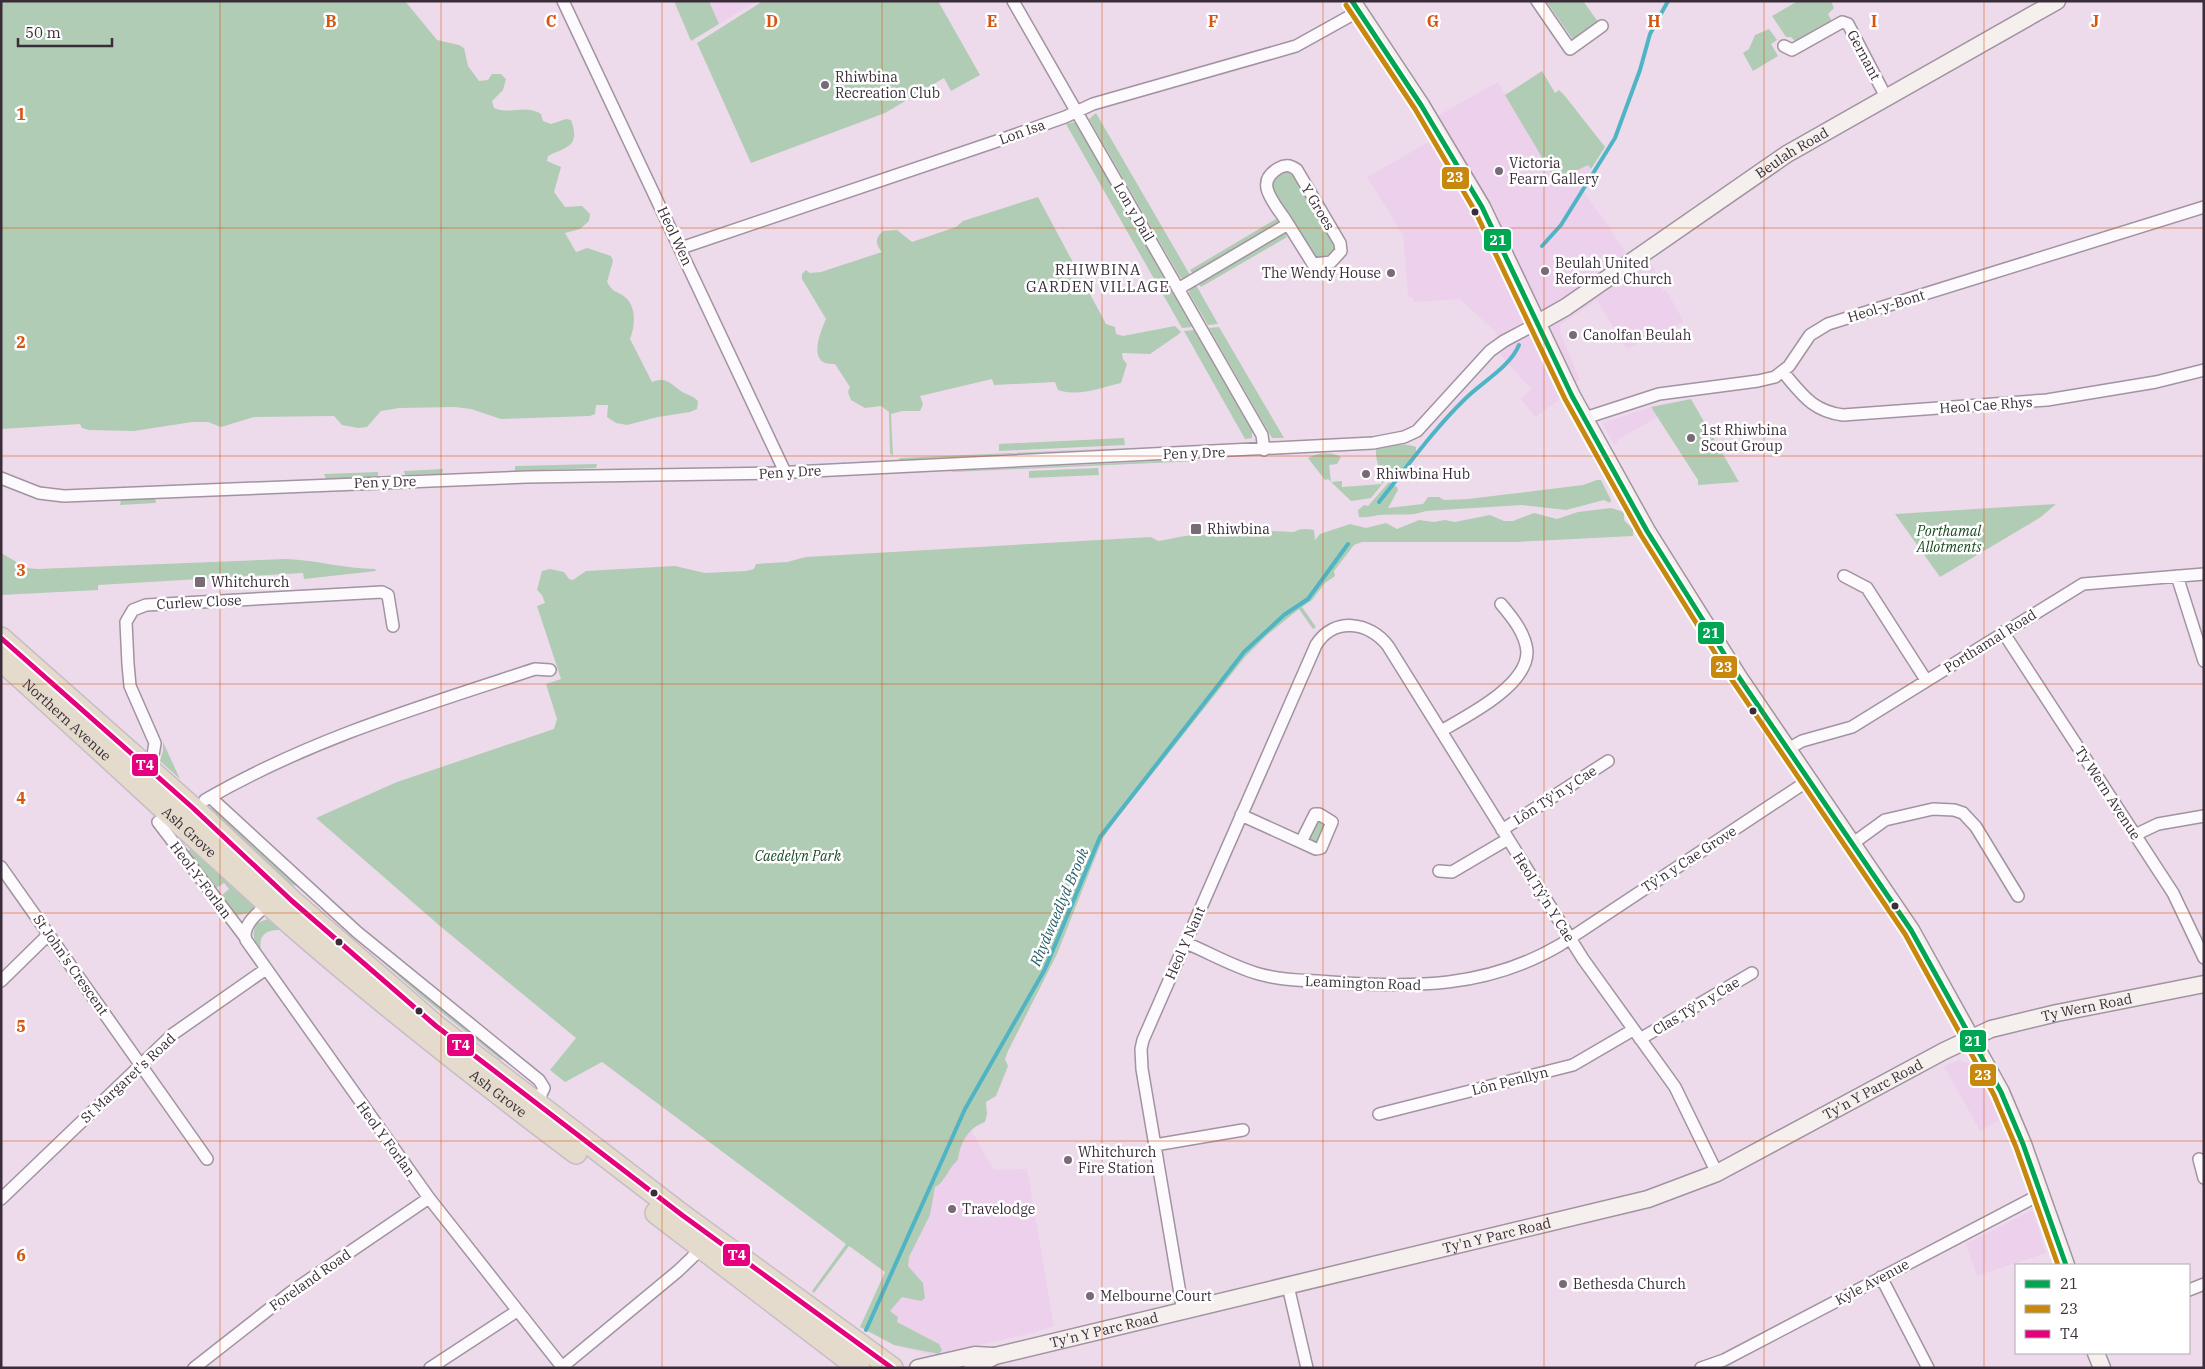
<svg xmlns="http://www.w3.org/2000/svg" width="2205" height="1369" font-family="'IBM Plex Serif',serif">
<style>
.built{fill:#edd1ec}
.green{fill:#b0ccb4}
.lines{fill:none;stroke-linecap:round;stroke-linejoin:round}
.stream{stroke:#50b4c4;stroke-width:4}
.street-casing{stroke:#a193a0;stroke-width:14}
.secondary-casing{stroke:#a193a0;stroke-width:19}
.highway-casing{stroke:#c6bdc5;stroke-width:24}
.street{stroke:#fcfafc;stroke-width:11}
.secondary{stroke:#f5f0ee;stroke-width:16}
.highway{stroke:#e4dbcd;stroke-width:21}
.bus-1-casing{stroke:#fff;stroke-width:9}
.bus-2-casing{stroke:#fff;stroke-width:9}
.bus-3-casing{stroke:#fff;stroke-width:9}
.bus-1{stroke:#00a651;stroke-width:5}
.bus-2{stroke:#c8880e;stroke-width:5}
.bus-3{stroke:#e5007d;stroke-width:5}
.grid{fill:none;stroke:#d75510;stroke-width:1;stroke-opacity:0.55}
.poi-dot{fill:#796a78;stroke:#fff;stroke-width:2}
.bus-dot{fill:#3a2d39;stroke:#fff;stroke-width:2}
.labels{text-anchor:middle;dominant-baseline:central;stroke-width:5;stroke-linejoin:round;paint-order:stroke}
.street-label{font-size:14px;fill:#3a2d39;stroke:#fff}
.poi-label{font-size:14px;fill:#3a2d39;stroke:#fff;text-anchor:start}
.park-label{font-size:14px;font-style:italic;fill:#184921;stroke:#fff}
.neighbourhood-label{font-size:15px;letter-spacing:1px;fill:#3a2d39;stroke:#fff}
.water-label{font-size:15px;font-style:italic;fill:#2a5e65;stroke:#fff}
.grid-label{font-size:16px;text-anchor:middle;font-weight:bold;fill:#d75510;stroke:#fff;stroke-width:5;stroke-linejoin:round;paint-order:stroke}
.line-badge{stroke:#fff;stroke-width:2}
.badge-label{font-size:14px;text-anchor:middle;font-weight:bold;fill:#fff}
</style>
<rect width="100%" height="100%" fill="#eddbec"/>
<path class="built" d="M 709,1 L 757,1 L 719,24 Z
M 1498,82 L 1556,181 L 1588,165 L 1591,169 L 1580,186 L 1626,252 L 1651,264 L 1660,279 L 1662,292 L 1666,290 L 1684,322 L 1626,349 L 1597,300 L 1560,325 L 1561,335 L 1580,379 L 1558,401 L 1535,417 L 1521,399 L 1531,389 L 1501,356 L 1496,332 L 1459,299 L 1415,302 L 1412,297 L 1408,297 L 1403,235 L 1367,177 L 1429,142 L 1439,115 Z
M 1651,407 L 1658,417 L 1617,440 L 1618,443 L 1614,445 L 1602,423 Z
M 1959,1060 L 1968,1063 L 1976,1069 L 2000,1120 L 1980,1131 L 1944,1066 Z
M 966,1121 L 994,1170 L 1027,1169 L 1054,1326 L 1032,1333 L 933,1356 L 894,1345 L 872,1333 L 938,1176 Z
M 2030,1211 L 2033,1211 L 2046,1253 L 1977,1276 L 1966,1244 Z"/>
<path class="green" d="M 1,1 L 405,1 L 437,40 L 459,45 L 464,48 L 468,66 L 479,81 L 488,80 L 492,74 L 501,74 L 506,79 L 503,90 L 492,101 L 494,108 C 509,115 526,104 541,114 L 543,121 L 551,124 L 566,119 L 571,120 C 581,147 566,147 548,156 L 547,161 L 561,167 L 554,192 L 565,207 L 582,206 L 590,214 L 589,221 L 580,229 L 565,233 L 576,252 L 587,248 L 611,256 L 613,261 L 607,282 C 614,294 616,290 625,297 C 637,307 635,327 630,339 L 652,382 C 668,376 671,385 684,393 C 689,395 694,397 698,401 L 697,409 L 690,412 L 658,417 L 627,425 L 616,423 L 607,417 L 608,405 L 596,405 L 595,414 L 590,416 L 501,419 L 471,409 L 455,407 L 399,408 L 381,411 L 367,427 L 358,428 L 342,425 L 334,416 L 254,417 L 221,427 L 208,422 L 192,422 L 134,431 L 89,430 L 82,428 L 80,424 L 1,429 Z
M 674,1 L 709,1 L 719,24 L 691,41 Z
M 763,1 L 938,1 L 980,75 L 951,91 L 944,78 L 885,113 L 751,163 L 697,43 Z
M 1546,1 L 1583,1 L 1599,23 L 1574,41 Z
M 1798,1 L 1831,1 L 1834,8 L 1828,14 L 1832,21 L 1831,24 L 1797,43 L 1791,37 L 1786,37 L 1772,16 Z
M 1769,29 L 1777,40 L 1771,44 L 1778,56 L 1753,71 L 1743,53 L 1749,49 L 1755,35 Z
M 1542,71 L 1555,93 L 1559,90 L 1565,96 L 1605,147 L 1591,169 L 1588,165 L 1556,181 L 1505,95 Z
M 1096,113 L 1190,275 L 1183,279 L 1180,277 L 1089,119 Z
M 1074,122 L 1076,123 L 1192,327 L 1182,328 L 1066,124 Z
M 1284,170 L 1292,172 L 1336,247 L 1334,255 L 1317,261 L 1271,189 L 1271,180 Z
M 1038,197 L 1106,324 L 1115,327 L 1116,334 L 1123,336 L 1175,326 L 1181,332 L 1179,334 L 1150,354 L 1122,353 L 1123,359 L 1127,364 L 1121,383 C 1098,388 1081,397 1058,390 L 1055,382 L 994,385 L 992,379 L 920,396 L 923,404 L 920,411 L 902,411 L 891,414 L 893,456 L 890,453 L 889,412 L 881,406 L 865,408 L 851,400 L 848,392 L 850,387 L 835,364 C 806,366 820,333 826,319 L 802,279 L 802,274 L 806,270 L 810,273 L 821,272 L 882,252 C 875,244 875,238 883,231 L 897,230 L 912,242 L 956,227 L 963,221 Z
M 1276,219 L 1279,223 L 1193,274 L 1190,270 Z
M 1285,233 L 1287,237 L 1201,287 L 1198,283 Z
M 1196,285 L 1218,324 L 1208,325 L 1189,293 L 1190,288 Z
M 1219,327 L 1284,438 L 1272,438 L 1209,328 Z
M 1194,330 L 1252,431 L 1252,438 L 1245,439 L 1184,331 Z
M 1691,399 L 1739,482 L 1698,485 L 1698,480 L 1651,407 Z
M 1124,438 L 1125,445 L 999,451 L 999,444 Z
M 1384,443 C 1395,445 1406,443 1416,447 L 1416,453 L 1399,475 L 1392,479 L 1388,477 L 1371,498 L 1351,501 L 1328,479 L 1325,480 L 1308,458 C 1318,453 1329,451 1341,457 L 1337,464 L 1329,465 L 1331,482 L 1342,481 L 1342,487 L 1382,484 C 1382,471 1375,462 1376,449 Z
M 1122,448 L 900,460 L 899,458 Z
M 1197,459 L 1198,461 L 952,472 L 953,471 Z
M 597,464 L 596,468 L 515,471 L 515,466 Z
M 1098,468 L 1099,475 L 1029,478 L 1029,471 Z
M 443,469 L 442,474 L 405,475 L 404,471 Z
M 378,472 L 378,477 L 326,479 L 324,474 Z
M 1597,480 L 1601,480 L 1611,500 L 1610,503 L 1604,500 L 1566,510 L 1522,505 L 1426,511 C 1410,517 1395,513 1379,515 C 1372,516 1366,518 1359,517 L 1358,510 L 1364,505 L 1368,506 L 1389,482 L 1397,487 L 1398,490 L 1388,508 L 1423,504 L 1428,497 L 1439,497 L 1444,500 L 1468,499 L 1583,485 Z
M 155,498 L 156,503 L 120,505 L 121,500 Z
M 2056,504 L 2041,517 L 1940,577 L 1895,514 Z
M 1611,508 L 1624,512 L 1624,520 L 1633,529 L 1633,536 L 1516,542 L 1362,542 L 1354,545 L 1334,571 L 1335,576 L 1325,583 L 1312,600 L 1302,607 L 1316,627 L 1313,629 L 1299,609 L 1266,636 L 1245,657 L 1118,817 L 1103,838 L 1057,954 L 1008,1051 L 1005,1059 L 1008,1066 L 996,1096 L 986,1102 L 987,1114 L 985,1122 C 968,1128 960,1143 958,1160 C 948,1168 945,1183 935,1187 L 930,1215 L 909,1257 L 908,1266 L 923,1283 L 925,1298 L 921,1301 L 902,1297 L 890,1311 L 898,1317 L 897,1322 L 939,1344 L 942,1350 L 939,1354 L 894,1345 L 860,1327 L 885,1272 L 849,1246 L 814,1293 L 812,1291 L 846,1244 L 602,1062 L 565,1082 L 550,1070 L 576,1038 L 440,926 L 316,818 L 397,782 L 554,729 L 557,719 L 546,684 L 561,679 L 537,606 L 545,603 L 542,595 L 537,590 L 542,571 L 550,569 L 564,572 L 569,579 L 573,580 L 586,571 L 675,566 L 705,573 L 746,571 L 754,569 L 756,564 L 787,562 L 806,557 L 1151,537 L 1158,541 C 1177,538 1197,531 1216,537 L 1232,530 L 1243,533 L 1248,530 L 1294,532 C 1301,528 1306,529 1314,530 L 1315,540 L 1320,534 L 1350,524 L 1366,528 L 1386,523 L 1397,529 L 1419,520 L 1434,522 L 1445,520 L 1455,522 L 1490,515 L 1504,521 L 1513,521 L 1534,513 L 1557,519 L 1578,512 Z
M 1,553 L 27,568 L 37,569 L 286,559 C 317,560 345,569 375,569 L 376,571 L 304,579 L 303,573 L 98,585 L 98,590 L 1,595 Z
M 163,742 L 180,779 L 160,761 L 163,751 Z
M 210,808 L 212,808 L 299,887 L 291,884 L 208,809 Z
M 1320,819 L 1326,822 L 1317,843 L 1314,844 L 1308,837 L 1315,822 Z
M 190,849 L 254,906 L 251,913 L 237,915 L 221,896 L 229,889 L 224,883 L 216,888 L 187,852 Z
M 267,919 L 281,930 C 268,929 258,934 261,949 C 254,941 251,935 256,924 Z
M 352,935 L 503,1058 L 501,1060 L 421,996 Z"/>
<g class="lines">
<path class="stream" d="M 1542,246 L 1561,225 L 1615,138 L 1640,70 L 1650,34 L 1668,1
M 1379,502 C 1407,467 1433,430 1465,399 C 1482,382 1510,367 1519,345
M 866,1330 L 965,1109 L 1045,969 L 1100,837 L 1244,652 L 1284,615 L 1308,599 L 1348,544"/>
<g class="street-casing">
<path id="street" d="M 563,1 L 785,472
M 1013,1 L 1262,435 L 1264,450
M 1537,1 L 1570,49 L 1602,26
M 1784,46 L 1792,50 L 1842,22 L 1848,24 L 1886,97
M 681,248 L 1006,138 L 1065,117 L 1093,104 L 1296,46 L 1359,11
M 1178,289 L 1288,224 C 1276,204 1252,183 1279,168 C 1286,164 1291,165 1297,170 L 1340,243 L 1341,251 L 1331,262 L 1313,264 L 1288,224
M 1783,372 C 1802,394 1812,411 1843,415 L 2047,400 L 2156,382 L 2204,370
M 1585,418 L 1659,394 L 1758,381 L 1775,377 L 1789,366 L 1810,335 L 1828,324 L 2204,207
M 1,478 L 39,493 L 64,496 L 527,477 L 773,473 L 1373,443 L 1404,437 L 1417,431 L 1490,351 L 1504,341 L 1536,324
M 1844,576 L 1867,588 L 1926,680
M 2177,576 L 2204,661
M 2003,632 L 2173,893 L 2204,958
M 1441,731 C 1467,716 1527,686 1527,652 C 1526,634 1512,617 1501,604
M 1788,749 L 1802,741 L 1852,727 L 2083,584 L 2204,574
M 142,768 L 153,755 L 155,743 L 130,686 L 128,664 L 126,622 L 133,610 L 146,605 L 382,592 L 388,595 L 393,626
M 210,797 L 357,932 L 539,1080 L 544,1088 L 537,1103
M 205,800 C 308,740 422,706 535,669 L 550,670
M 1241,815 L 1316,849 L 1321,848 L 1332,822 L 1319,814 L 1315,814 L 1301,842
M 158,822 L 245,937
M 1502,830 L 1608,761
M 2135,835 L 2158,824 L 2204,816
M 1852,844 L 1885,820 L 1933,809 L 1954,810 L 1963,813 L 1976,827 L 2018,896
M 1,867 L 207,1159
M 1439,871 L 1452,872 L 1508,839
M 269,903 C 259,912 241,925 246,940 L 429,1198 L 563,1368
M 1186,943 C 1210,953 1234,967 1259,974 C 1283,981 1307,980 1331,982 C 1413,988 1487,988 1560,945 L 1809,780
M 1,981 L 49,934
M 1640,1039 L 1752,973
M 1379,1114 L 1573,1065 L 1633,1030
M 1155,1145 L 1243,1130
M 2199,1159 L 2204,1178
M 1,1199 L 173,1034 L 266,969
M 1881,1277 L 1928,1368
M 1288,1286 L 1307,1368
M 2189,1290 L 2204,1284
M 1183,1311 L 1142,1069 L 1141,1049 L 1143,1040 L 1316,645 C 1334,616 1370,622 1388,646 L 1583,959 L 1675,1087 L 1717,1173
M 562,1367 L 678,1271 L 702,1248
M 194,1368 L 291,1292 L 429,1198
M 430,1368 L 517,1311
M 1701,1368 L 1724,1360 L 2041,1194"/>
</g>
<g class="secondary-casing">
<g id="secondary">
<path d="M 1352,1 L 1421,105 L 1482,207 L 1572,396 L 1647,531 L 1738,676 L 1911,930 L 2001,1092 L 2023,1144 L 2066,1265"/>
<path id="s1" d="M 1536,324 L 1566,307 L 1787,154 L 2057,1"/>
<path d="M 2096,1353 L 2102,1368"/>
<path d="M 918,1368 L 975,1355 L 993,1356"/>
<path id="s2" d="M 972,1368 L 995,1356 L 1648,1199 L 1717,1173 L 1944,1051 L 1991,1029 L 2057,1013 L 2204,984"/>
</g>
</g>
<g class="highway-casing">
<g id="highway">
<path d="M 1,638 L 193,808 L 292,901 L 436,1026 L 682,1215 L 892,1368"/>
<path id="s3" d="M 1,660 C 97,746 190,834 285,919 C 378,1001 477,1078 576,1153"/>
<path d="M 656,1213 L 859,1368"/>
</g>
</g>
<use href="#street" class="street"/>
<use href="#secondary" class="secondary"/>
<use href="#highway" class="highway"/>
<g class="bus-1-casing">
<path id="bus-1" d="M 1352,1 L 1421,105 L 1482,207 L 1572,396 L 1647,531 L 1738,676 L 1911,930 L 2001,1092 L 2023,1144 L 2066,1265"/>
</g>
<g class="bus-2-casing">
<path id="bus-2" d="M 1346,5 L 1415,109 L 1475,211 L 1565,399 L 1641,535 L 1732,680 L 1905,934 L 1994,1095 L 2016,1147 L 2058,1265"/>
</g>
<g class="bus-3-casing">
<path id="bus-3" d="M 1,638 L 193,808 L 292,901 L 436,1026 L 682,1215 L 892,1368"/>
</g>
<use href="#bus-1" class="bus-1"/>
<use href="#bus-2" class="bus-2"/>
<use href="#bus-3" class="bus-3"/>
</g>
<path class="grid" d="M 220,1 L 220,1368M 441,1 L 441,1368M 662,1 L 662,1368M 882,1 L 882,1368M 1102,1 L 1102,1368M 1323,1 L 1323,1368M 1544,1 L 1544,1368M 1764,1 L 1764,1368M 1984,1 L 1984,1368M 1,228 L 2204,228M 1,456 L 2204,456M 1,684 L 2204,684M 1,913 L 2204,913M 1,1141 L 2204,1141"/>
<g class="poi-dot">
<circle cx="825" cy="85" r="5"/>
<circle cx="1499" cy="171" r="5"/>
<circle cx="1545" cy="271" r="5"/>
<circle cx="1391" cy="273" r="5"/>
<circle cx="1573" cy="335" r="5"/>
<circle cx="1691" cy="438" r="5"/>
<circle cx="1366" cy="474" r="5"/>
<rect x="1190" y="523" width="12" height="12" rx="2.5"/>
<rect x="194" y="576" width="12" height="12" rx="2.5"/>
<circle cx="1068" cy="1160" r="5"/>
<circle cx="952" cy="1209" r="5"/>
<circle cx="1563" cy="1284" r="5"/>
<circle cx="1090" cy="1296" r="5"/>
</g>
<g class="bus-dot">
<circle cx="1475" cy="212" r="4.5"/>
<circle cx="1753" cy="711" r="4.5"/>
<circle cx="1895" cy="906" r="4.5"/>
<circle cx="339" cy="942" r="4.5"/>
<circle cx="419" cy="1011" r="4.5"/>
<circle cx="654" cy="1193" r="4.5"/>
</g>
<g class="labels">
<g class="street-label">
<text transform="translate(1864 55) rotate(62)">Gernant</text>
<text transform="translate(1022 132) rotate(-20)">Lon Isa</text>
<text stroke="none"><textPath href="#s1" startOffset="308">Beulah Road</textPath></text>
<text transform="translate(1318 207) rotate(59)">Y Groes</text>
<text transform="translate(1134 212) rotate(60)">Lon y Dail</text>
<text transform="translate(675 236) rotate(65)">Heol Wen</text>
<text transform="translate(1886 306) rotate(-17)">Heol-y-Bont</text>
<text transform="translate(1986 405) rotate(-4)">Heol Cae Rhys</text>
<text transform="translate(1194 453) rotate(-2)">Pen y Dre</text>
<text transform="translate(790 472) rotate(-3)">Pen y Dre</text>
<text transform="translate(385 482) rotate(-2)">Pen y Dre</text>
<text transform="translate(199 602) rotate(-3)">Curlew Close</text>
<text transform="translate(1990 641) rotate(-32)">Porthamal Road</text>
<text stroke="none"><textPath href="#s3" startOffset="89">Northern Avenue</textPath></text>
<text transform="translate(2108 793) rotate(57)">Ty Wern Avenue</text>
<text transform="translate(1555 795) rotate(-33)">Lôn Tŷ'n y Cae</text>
<text stroke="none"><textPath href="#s3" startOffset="255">Ash Grove</textPath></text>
<text transform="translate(1689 859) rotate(-33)">Tŷ'n y Cae Grove</text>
<text transform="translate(201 880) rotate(53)">Heol-Y-Forlan</text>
<text transform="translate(1544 897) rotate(58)">Heol Tŷ'n Y Cae</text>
<text transform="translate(1185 943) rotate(-66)">Heol Y Nant</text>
<text transform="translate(71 965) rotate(55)">St John's Crescent</text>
<text transform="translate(1363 983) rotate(2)">Leamington Road</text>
<text transform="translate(1696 1006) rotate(-31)">Clas Tŷ'n y Cae</text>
<text stroke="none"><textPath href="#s2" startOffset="1179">Ty Wern Road</textPath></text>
<text transform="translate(128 1078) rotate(-43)">St Margaret's Road</text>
<text transform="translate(1510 1081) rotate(-14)">Lôn Penllyn</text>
<text stroke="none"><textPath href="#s2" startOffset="948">Ty'n Y Parc Road</textPath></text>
<text stroke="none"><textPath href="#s3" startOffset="660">Ash Grove</textPath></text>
<text transform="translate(386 1139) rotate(54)">Heol Y Forlan</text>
<text stroke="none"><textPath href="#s2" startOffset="542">Ty'n Y Parc Road</textPath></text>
<text transform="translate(310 1280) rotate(-35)">Foreland Road</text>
<text transform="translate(1872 1282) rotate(-28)">Kyle Avenue</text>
<text stroke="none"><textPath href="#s2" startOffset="138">Ty'n Y Parc Road</textPath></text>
</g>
<g class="poi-label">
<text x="835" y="77">Rhiwbina<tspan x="835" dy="16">Recreation Club</tspan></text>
<text x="1509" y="163">Victoria<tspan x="1509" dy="16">Fearn Gallery</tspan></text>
<text x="1555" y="263">Beulah United<tspan x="1555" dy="16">Reformed Church</tspan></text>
<text x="1381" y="273" text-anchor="end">The Wendy House</text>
<text x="1583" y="335">Canolfan Beulah</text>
<text x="1701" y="430">1st Rhiwbina<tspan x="1701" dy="16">Scout Group</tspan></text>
<text x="1376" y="474">Rhiwbina Hub</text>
<text x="1207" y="529">Rhiwbina</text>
<text x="211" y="582">Whitchurch</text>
<text x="1078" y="1152">Whitchurch<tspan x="1078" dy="16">Fire Station</tspan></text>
<text x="962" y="1209">Travelodge</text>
<text x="1573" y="1284">Bethesda Church</text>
<text x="1100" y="1296">Melbourne Court</text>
</g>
<g class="park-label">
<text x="1949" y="531">Porthamal<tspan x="1949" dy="16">Allotments</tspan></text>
<text x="798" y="856">Caedelyn Park</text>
</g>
<g class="neighbourhood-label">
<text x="1098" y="269">RHIWBINA<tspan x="1098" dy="17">GARDEN VILLAGE</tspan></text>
</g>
<g class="water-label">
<text transform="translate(1059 907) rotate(-67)">Rhydwaedlyd Brook</text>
</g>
</g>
<g class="grid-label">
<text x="331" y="27">B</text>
<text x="551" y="27">C</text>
<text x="772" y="27">D</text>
<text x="992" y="27">E</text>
<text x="1213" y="27">F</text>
<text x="1433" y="27">G</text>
<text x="1654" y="27">H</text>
<text x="1874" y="27">I</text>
<text x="2095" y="27">J</text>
<text x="21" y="120">1</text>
<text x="21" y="348">2</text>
<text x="21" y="576">3</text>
<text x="21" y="804">4</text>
<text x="21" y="1032">5</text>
<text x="21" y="1261">6</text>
</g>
<g class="line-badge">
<rect x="1441" y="166" width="29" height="24" rx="5" fill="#c8880e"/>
<rect x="1483" y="228" width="29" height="24" rx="5" fill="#00a651"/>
<rect x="1697" y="621" width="28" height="24" rx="5" fill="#00a651"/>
<rect x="1710" y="655" width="28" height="24" rx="5" fill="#c8880e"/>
<rect x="131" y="753" width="28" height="24" rx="5" fill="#e5007d"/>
<rect x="1959" y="1029" width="28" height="24" rx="5" fill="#00a651"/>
<rect x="446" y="1033" width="29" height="24" rx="5" fill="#e5007d"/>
<rect x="1969" y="1063" width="28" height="24" rx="5" fill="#c8880e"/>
<rect x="722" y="1243" width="29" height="24" rx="5" fill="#e5007d"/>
</g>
<g class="badge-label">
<text x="1455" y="182">23</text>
<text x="1498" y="245">21</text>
<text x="1711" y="638">21</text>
<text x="1724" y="672">23</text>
<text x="145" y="770">T4</text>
<text x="1973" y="1046">21</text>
<text x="461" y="1050">T4</text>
<text x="1983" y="1080">23</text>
<text x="737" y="1260">T4</text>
</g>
<rect width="2205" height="1369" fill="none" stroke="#3a2d39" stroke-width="5"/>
<rect x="2015" y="1264" width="175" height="90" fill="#ffffff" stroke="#b0abb0"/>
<rect x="2025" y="1280" width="25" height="8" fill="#00a651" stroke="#b0abb0"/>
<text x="2060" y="1289" font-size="15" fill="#3a2d39">21</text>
<rect x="2025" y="1305" width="25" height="8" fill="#c8880e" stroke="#b0abb0"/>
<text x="2060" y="1314" font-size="15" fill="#3a2d39">23</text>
<rect x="2025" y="1330" width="25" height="8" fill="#e5007d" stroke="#b0abb0"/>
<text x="2060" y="1339" font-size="15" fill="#3a2d39">T4</text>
<path d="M18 38v8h94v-8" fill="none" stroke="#3a2d39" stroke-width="2.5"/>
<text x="25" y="38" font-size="15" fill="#3a2d39" stroke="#ffffff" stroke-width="4" paint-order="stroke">50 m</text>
</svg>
